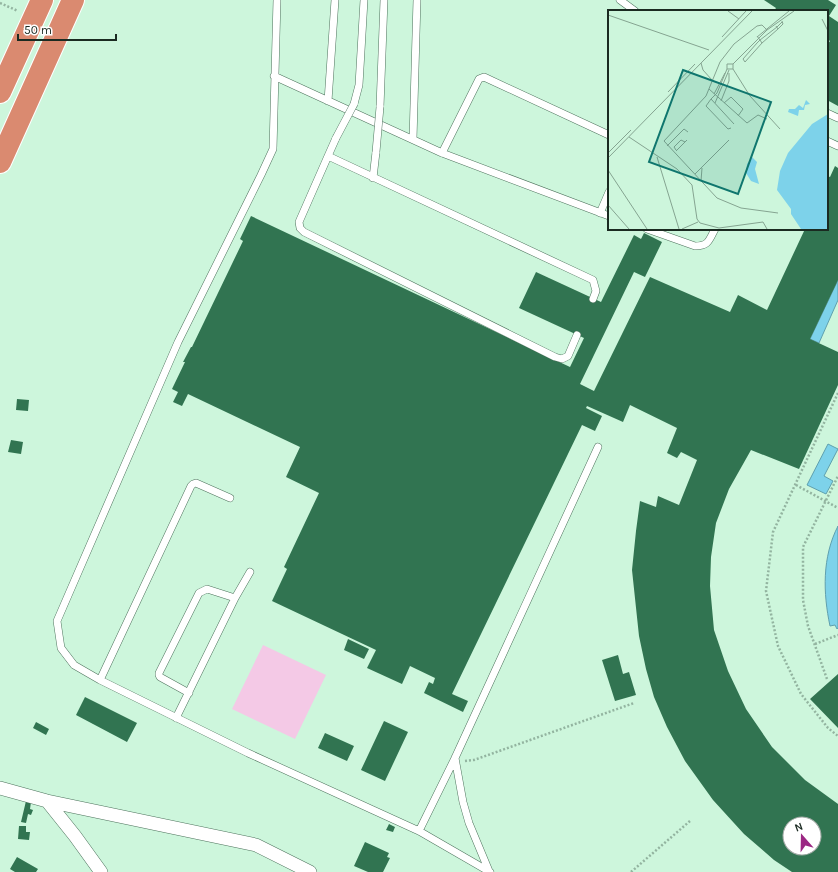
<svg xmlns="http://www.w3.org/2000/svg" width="838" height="872" font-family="Karla,sans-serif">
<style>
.green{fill:#f4c9e6}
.water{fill:#7dd2ea;stroke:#5fa0ae}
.building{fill:#317451;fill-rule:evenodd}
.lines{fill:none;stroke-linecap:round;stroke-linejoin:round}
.service-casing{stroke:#4e735d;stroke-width:8}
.minor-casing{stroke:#4e735d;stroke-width:14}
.trunk-casing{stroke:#fff;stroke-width:24}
.path{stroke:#93b4a0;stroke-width:2.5;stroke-dasharray:2 2;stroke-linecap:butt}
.service{stroke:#fff;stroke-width:7}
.minor{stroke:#fff;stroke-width:13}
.trunk{stroke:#da8a70;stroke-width:22}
.service-bridge-casing{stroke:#4e735d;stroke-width:8;stroke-linecap:butt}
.service-bridge{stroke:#fff;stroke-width:7}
.inset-road{fill:none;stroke:#85a491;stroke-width:1}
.view{fill:#0f766e;fill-opacity:0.15;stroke:#0f766e;stroke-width:2}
.inset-edge{fill:none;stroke:#1a2a21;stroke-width:2}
</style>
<rect width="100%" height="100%" fill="#cdf6dc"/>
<path class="green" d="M 263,645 L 326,675 L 295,739 L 232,709 Z"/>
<path class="water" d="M 838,280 L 838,300 L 819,343 L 810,339 Z
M 828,444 L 838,449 L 824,476 L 833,481 L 826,494 L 807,485 Z
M 838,526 L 838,628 L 837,629 L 835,625 L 830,626 C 823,593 822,557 838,526 Z"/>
<path class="building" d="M 764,0 L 828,0 L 836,5 L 829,16 L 838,22 L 838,106 L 827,100 L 827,45 L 830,41 L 827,39 L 827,11 L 774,11 L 776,8 Z
M 835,166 L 838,168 L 838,280 L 810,339 L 838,352 L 838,385 L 799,469 L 751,450 L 729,489 L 716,523 L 711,557 L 710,586 L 714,630 L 728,671 L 746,709 L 772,747 L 805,780 L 838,804 L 838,872 L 792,872 L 774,860 L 744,834 L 713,800 L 685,761 L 667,727 L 654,697 L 646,669 L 639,636 L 632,570 L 636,531 L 640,501 L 656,507 L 658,496 L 679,505 L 697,460 L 681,452 L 677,458 L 667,453 L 677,428 L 630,405 L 623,422 L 587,406 L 586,408 L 602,416 L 595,431 L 582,425 L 452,694 L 468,701 L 463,712 L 424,693 L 429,682 L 433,684 L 435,678 L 410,666 L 402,684 L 367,668 L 376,650 L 272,601 L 287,569 L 284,567 L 319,493 L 286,477 L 300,447 L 188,394 L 182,406 L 173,402 L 178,392 L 172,389 L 185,362 L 183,362 L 191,347 L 192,347 L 243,241 L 240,239 L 251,216 L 570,367 L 584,338 L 519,308 L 536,272 L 601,302 L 634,235 L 641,239 L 644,233 L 662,242 L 645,277 L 634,272 L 580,384 L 594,391 L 650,277 L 730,312 L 738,295 L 767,310 L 805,229 L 827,229 L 827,176 L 830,177 ZM 790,824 L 814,824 L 814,848 L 790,848 Z
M 17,399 L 29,400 L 28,411 L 16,410 Z
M 11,440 L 23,442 L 21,454 L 8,452 Z
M 348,639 L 369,649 L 364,659 L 344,650 Z
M 618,655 L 623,674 L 629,672 L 636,695 L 615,701 L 602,660 Z
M 838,674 L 838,728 L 810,699 Z
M 85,697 L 137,723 L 127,742 L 76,715 Z
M 384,721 L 408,732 L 385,781 L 361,770 Z
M 36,722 L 49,729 L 46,735 L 33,728 Z
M 325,733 L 354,746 L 347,761 L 318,748 Z
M 26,801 L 31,802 L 30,809 L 33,810 L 31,815 L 28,814 L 26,823 L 21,822 Z
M 389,824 L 395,827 L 393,832 L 386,830 Z
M 19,826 L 26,826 L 26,832 L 30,832 L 29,840 L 18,839 Z
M 365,842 L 389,853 L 387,857 L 390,858 L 383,872 L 368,872 L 354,866 Z
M 17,857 L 38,869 L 36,872 L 15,872 L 10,869 Z"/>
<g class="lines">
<g class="service-casing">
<path id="service" d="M 277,0 L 273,149 L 261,175 L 178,342 L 57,621 L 61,648 L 74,665 L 100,680 L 248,753 L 419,831 L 490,872
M 620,0 L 635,11
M 274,76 L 442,153 L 609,216
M 328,101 L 335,0
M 354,104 L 359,85 L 364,0
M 380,107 L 384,0
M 827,113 L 838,118
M 413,139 L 417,0
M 827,141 L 838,146
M 442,153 L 479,79 L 484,77 L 609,135
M 328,156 L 336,138
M 373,178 L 376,152
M 600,213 L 609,192
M 647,229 L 695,246 C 709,246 709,240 715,229
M 577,335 L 568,356 L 562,359 L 555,357 L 304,232 L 300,228 L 299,222 L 328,156 L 593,280 L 596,291 L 593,299
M 100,680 L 191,486 L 193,484 L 196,483 L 230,498
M 189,693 L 160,677 L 159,675 L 159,673 L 199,593 L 207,589 L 235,598
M 176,718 L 235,598 L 250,572
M 455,758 L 463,802 L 469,823 L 489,871
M 419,831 L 455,758 L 598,447"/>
</g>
<g class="minor-casing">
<path id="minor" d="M 0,788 L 47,801 L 256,845 L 310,872
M 47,801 L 75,836 L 101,872"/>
</g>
<g class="trunk-casing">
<path id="trunk" d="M 0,92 L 42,0
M 0,162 L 73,0"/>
</g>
<path class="path" d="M 0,3 L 18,11
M 838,393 L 773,532 L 766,591 L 778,646 L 801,694 L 828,728 L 838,736
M 796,485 L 838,508
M 815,644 L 838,635
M 827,679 L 808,626 L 803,600 L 803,547 L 838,476
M 465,761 L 474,760 L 634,703
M 631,872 L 690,821"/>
<use href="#service" class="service"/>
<use href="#minor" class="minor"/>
<use href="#trunk" class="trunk"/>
<g class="service-bridge-casing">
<path id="service-bridge" d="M 336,138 L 354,104
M 376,152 L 380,107"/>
</g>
<use href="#service-bridge" class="service-bridge"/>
</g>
<g transform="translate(608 10)">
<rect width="220" height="220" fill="#cdf6dc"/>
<path d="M 198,90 L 202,94 L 197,95 L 196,100 L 191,100 L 190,106 L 180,102 L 181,99 L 187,99 L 191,95 L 195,98 ZM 220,104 L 220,219 L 193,219 L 183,204 L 183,199 L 169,180 L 172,161 L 180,143 L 204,114 ZM 144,147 L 149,152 L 147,159 L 151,174 L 143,171 L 138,163 L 139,154 Z" fill="#7dd2ea"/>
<path class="inset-road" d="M 120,1 L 131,9M 0,5 L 101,40M 214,9 L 220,21M 168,16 L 170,19 L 175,14 L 174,11M 159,20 L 154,15 L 149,16 L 126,34 L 112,52 L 98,86 L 56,131 L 109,188 L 133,198 L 170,203M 149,26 L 152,30 L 154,33 L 137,52 L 135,49 L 149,33 L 152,30 L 169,17 L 174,12M 114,27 L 138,1M 149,27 L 181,1M 154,33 L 170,19M 93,53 L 95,60 L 104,70M 125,54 L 159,20 L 186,1M 125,59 L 119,59 L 119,54 L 125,54 L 125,59 L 142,86 L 172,119M 101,79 L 139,113 L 150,105 L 159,109M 60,82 L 87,54M 106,84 L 117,63M 103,89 L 109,83 L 119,59M 113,91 L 121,71 L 121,63M 107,93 L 121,60M 116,93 L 123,87 L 135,99 L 130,106M 123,118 L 120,119 L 98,96 L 103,89 L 126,114M 21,127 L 69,159 L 84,175 L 89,209 L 92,213 L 111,218 L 155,212 L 159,219M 59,136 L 76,119 L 80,122M 68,140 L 66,137 L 73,130 L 77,132M 68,141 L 79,130M 0,143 L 23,120M 49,147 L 71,219M 0,148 L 144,1M 0,160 L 39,219M 87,164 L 121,130M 93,171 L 94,158M 0,195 L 21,219M 74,219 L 90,212"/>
<path class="view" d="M 75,60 L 163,92 L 130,184 L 41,152 Z"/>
<rect width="220" height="220" class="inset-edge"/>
</g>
<g transform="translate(802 836) rotate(340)"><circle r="19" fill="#ffffff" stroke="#a3aaa6"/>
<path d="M0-3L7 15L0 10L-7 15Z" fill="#9b2783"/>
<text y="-6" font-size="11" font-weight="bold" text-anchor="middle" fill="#1a2a21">N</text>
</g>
<path d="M18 34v6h98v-6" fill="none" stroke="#1a2a21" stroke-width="2"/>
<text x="24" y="34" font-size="12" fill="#1a2a21" stroke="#ffffff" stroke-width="3" paint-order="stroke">50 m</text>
</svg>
